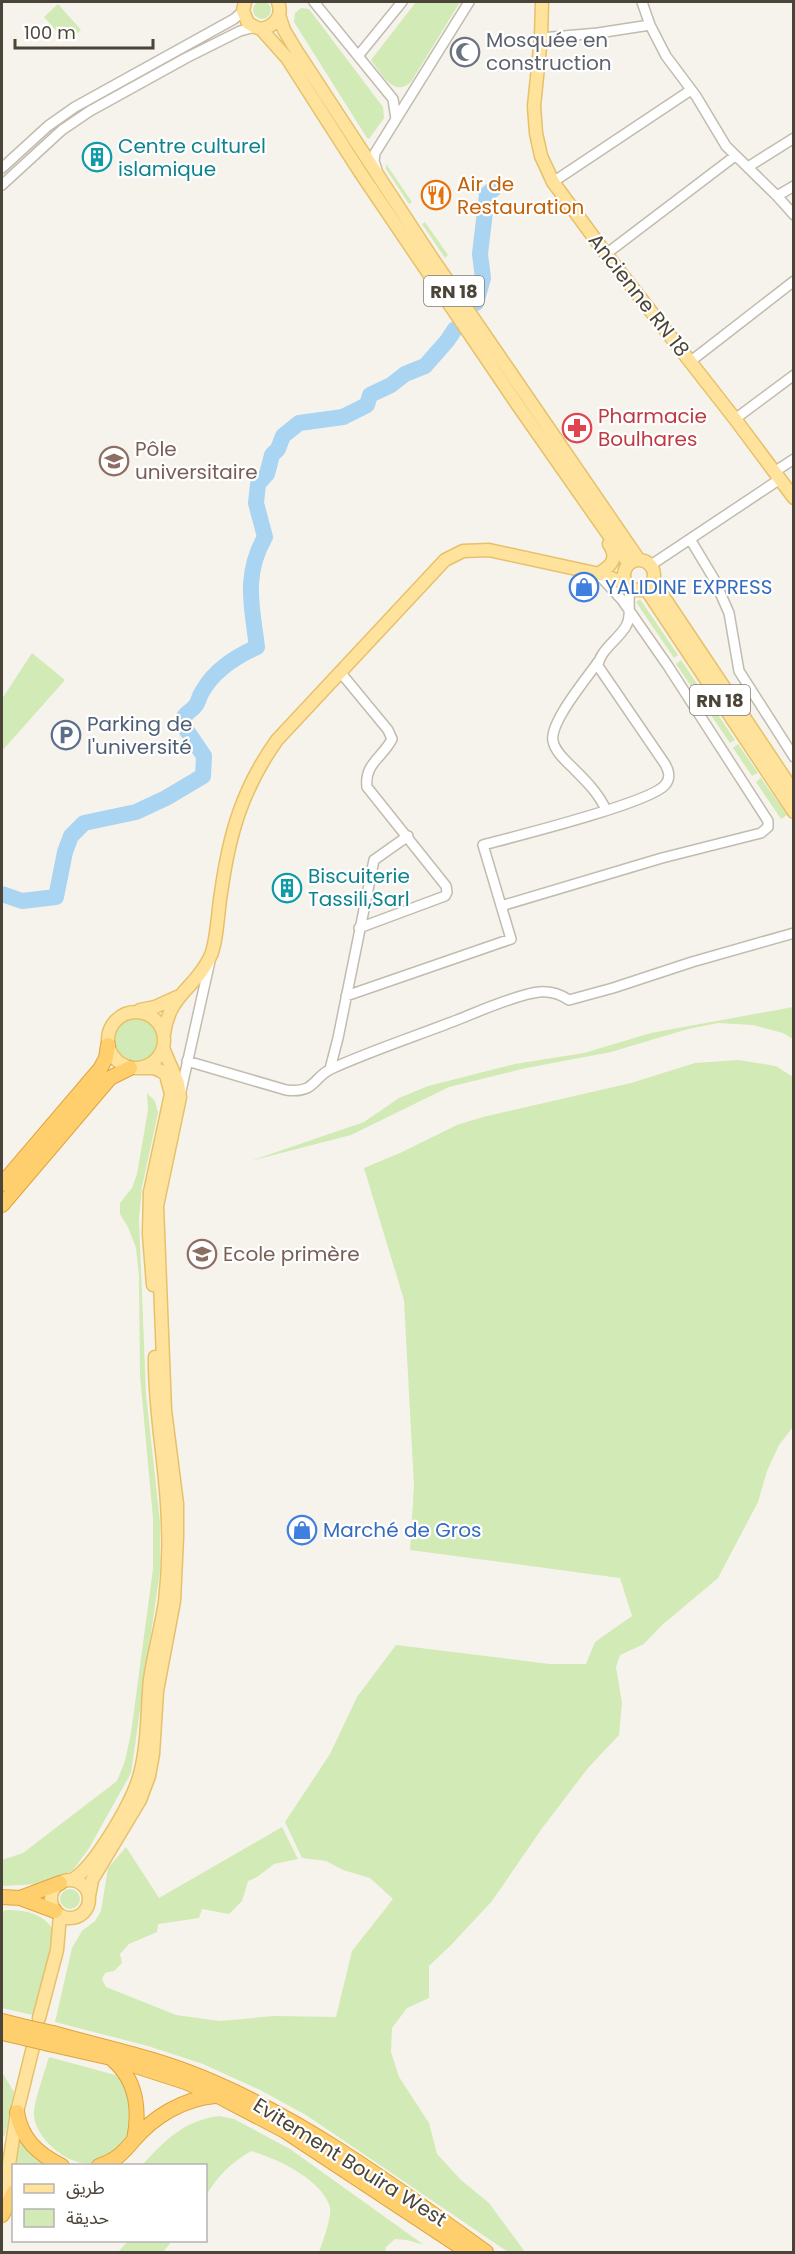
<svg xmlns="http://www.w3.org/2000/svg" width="795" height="2254" font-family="Poppins,'Noto Sans Arabic',sans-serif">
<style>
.green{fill:#d2eab5}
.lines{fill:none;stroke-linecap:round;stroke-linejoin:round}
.river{stroke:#a9d4f2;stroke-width:16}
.minor-casing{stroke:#c2bbae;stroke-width:12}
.major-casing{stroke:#e6c16a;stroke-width:15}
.highway-casing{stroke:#e0a43c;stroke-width:16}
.minor{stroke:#fff;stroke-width:9}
.major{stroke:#ffe39c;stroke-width:12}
.highway{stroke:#ffcf6e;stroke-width:14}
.highway-bridge-casing{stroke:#e0a43c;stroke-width:16;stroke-linecap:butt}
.highway-bridge{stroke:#ffcf6e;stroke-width:14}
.labels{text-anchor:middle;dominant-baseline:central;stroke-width:4.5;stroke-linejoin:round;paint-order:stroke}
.shield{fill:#fff;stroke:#817c74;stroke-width:1.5}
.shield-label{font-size:18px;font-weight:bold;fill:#4b4439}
.worship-label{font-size:20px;fill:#5b616d;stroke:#fff;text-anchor:start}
.culture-label{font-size:20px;fill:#0d838f;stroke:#fff;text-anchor:start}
.food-label{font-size:20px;fill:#c56008;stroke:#fff;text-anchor:start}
.street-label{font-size:20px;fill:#4b4439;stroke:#fff}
.health-label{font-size:20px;fill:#be3a42;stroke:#fff;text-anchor:start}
.education-label{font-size:20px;fill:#785e54;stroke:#fff;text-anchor:start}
.shop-label{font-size:20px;fill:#366cbe;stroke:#fff;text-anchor:start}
.service-label{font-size:20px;fill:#4e5e75;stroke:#fff;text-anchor:start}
</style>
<rect width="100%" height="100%" fill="#f6f3ec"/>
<path class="green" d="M253 10a9 9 0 1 1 18 0a9 9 0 1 1-18 0Z
M 416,2 L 460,2 L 411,82 C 394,98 381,73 371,60 Z
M 58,4 L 81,30 L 66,42 L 44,17 Z
M 301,8 L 309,9 L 383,107 L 384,118 L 369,139 L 367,138 L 294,22 L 295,13 Z
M 386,164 L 412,202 L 409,204 L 386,169 Z
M 425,222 L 448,255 L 445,258 L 422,224 Z
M 640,599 L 678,655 L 674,658 L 636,602 Z
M 32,653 L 65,680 L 2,751 L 2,699 Z
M 681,660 L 735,740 L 730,743 L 676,664 Z
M 738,744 L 758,773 L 752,776 L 733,748 Z
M 761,778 L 787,815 L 781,819 L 756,782 Z
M 793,1007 L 793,1039 L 783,1033 L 753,1025 L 718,1023 L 688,1029 L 611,1052 L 526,1068 L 449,1087 L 351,1135 L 250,1161 L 364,1122 L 399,1098 L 428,1086 L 515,1064 L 584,1053 L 651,1033 Z
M115 1040a21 21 0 1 1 42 0a21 21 0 1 1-42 0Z
M 738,1060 L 776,1066 L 793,1077 L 793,1427 L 779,1445 L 767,1471 L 758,1502 L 718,1578 L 661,1626 L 644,1644 L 620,1655 L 616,1667 L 622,1703 L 619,1735 L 588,1768 L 543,1827 L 492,1901 L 452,1944 L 429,1966 L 429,1998 L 407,2008 L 392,2028 L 391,2052 L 399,2077 L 429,2123 L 437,2154 L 461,2180 L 489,2203 L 525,2252 L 508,2252 L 306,2115 L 260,2090 L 203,2064 L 148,2046 L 55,2022 L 72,1948 L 82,1931 L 95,1921 L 101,1911 L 108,1868 L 126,1847 L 159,1898 L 282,1827 L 298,1859 L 274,1864 L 257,1877 L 248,1881 L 242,1901 L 229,1914 L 202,1909 L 199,1918 L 158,1924 L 157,1932 L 129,1944 L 120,1954 L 122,1963 L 114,1971 L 105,1973 L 102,1979 L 106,1987 L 176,2015 L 220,2021 L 274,2016 L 336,2017 L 352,1951 L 393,1899 L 370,1878 L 343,1870 L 326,1861 L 302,1858 L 285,1822 L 330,1754 L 357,1697 L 396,1645 L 550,1664 L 586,1664 L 595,1642 L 632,1616 L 620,1578 L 410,1550 L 414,1486 L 404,1300 L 364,1168 L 400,1153 L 457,1125 L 483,1117 L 631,1083 L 695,1063 Z
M 147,1093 L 155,1101 L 158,1113 L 142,1187 L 139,1219 L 146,1394 L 160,1522 L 160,1571 L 131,1773 L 88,1850 L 72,1871 L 38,1884 L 2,1886 L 2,1860 L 23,1853 L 117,1781 L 125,1761 L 131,1733 L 153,1569 L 153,1518 L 140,1376 L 139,1276 L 136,1248 L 128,1227 L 120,1214 L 120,1203 L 132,1188 L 137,1174 L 148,1110 Z
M60 1899a10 10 0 1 1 20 0a10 10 0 1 1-20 0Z
M 6,1910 C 28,1910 45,1914 56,1934 L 37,2016 L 2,2008 L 2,1912 Z
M 49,2057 L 119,2076 L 134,2103 L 126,2147 C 116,2152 106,2159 96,2162 C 72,2170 36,2140 34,2116 C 33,2104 45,2071 49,2057 Z
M 2,2072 L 14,2092 L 5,2135 L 2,2138 Z
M 219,2116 L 234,2119 L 290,2149 L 424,2245 L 407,2240 L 395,2239 L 386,2247 L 385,2252 L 319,2252 C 323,2242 332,2216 330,2207 C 322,2179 276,2158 251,2151 C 231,2163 217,2176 206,2196 L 206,2166 L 142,2165 C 166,2140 183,2121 219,2116 Z
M 19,2137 L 32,2154 L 49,2165 L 15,2166 Z
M 128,2241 L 128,2240 L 172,2241 L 163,2252 L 118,2252 Z"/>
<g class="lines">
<path class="river" d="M 476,303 L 483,278 L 480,254 L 487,194 L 495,188
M 2,894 L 22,901 L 56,897 L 65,852 L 71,836 L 84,823 L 136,812 L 166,798 L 203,776 L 204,756 L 181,722 C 186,711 190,713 196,705 C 199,701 199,696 202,692 C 214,670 235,657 257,647 C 252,607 243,575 265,537 L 256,503 L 258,484 L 267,474 L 272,455 L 278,449 L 283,436 L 299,423 L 343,417 L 367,405 L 370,395 L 391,385 L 405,374 L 425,366 L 447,341 L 455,329"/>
<g class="minor-casing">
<path id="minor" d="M 314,2 L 393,99 L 396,119
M 642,2 L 650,25 L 666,56 L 696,96 L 726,146 L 777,196 L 794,215
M 541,38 L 598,33 L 650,25
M 358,56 L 402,2
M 748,167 L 794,138
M 2,168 L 48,126 L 75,107 L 234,19 L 243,11
M 377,170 L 374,161 L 375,153 L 469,2
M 553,182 L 691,90
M 2,185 L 62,130 L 90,111 L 186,58 L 240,31 L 255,27
M 777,196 L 794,186
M 606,254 L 735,156
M 691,361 L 794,281
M 735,419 L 794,375
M 774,472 L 794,459
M 690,539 L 714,579 L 729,613 L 739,671 L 794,757
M 651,565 L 780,479
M 598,662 C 587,678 549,723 553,741 C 555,752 567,762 575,770 C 587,782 599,794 606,810
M 341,673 L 388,730 L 392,739 C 383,757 364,764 367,787 L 446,886 L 447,892 L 445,896 L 359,928
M 501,906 L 662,858 L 761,833 L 768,827 L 768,821 L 668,666 L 622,600 L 598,574
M 346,996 L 511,939 L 483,845 C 513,837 650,803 665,785 C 671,778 669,771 665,764 L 598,666 C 599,651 619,639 626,626 C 633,615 626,601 631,588
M 187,1061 L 286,1090 C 316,1094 312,1077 333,1068 C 373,1050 416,1036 457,1020 C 477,1012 518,994 539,992 C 550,991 560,994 569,1000 L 613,988 L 692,962 L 794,933
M 330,1069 L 338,1038 L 374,860 L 408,836
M 181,1091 L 210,961"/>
</g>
<g class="major-casing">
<path id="major" d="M 245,2 L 243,11 L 248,23 L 255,27 L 261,29 L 287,58 L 360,172 L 517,404 L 629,564
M 542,2 L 541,38 L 534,106 L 536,133 L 541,156 L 553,182 L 606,254 L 735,419 L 794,498
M 279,15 L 284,30 L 296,50 L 432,258 L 639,560
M 261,29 C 276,26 283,15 278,2
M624 575a15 15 0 1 1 30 0a15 15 0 1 1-30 0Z
M 598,574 C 611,566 619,559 609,544
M 653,581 L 794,792
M 646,589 L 794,812
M 140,1010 L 155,1007 L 177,997
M108 1040a28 28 0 1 1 56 0a28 28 0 1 1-56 0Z
M 164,1034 C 169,994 196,988 210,957 C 217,944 218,909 221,893 C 229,835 242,789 277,740 L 445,560 L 463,551 L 489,550 L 604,575 L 627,584
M 137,1068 L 154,1068 L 161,1071 L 166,1075 L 171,1094 L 150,1192 L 149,1234 L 153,1285
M 72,1880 C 95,1867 133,1801 140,1774 C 148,1744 147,1710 150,1679 C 154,1653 161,1628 165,1602 C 168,1577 169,1550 168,1525 C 167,1468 154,1413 155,1357
M51 1899a19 19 0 1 1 38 0a19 19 0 1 1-38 0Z
M 89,1896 L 92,1880 L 140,1800 L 149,1776 L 153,1754 L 157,1691 L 174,1601 L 177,1537 L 177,1504 L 165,1410 L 157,1206 L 180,1097 L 178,1083 L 163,1048
M 39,2018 L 57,1950 L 60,1915
M 2,2210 L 17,2112 L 33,2047"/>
</g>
<g class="highway-casing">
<path id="highway" d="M 2,1184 L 100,1069 L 106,1058 L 108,1045
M 2,1205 L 110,1078 L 130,1068
M 2,1897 L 20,1898 L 55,1911
M 20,1898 L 60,1883
M 2,2021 L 26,2027
M 2,2033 L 24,2038
M 53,2033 C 102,2047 153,2057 201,2077 C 304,2119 396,2187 486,2252
M 49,2044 L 111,2058 L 185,2082 L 218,2096 L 285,2131 L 468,2252
M 112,2059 C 137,2080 140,2111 134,2140
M 17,2112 C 21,2139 38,2154 62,2166
M 99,2166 C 115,2161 123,2153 133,2141 C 154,2116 183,2099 215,2096
M 2,2215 L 14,2192"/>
</g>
<use href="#minor" class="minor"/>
<use href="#major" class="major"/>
<use href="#highway" class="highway"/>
<g class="highway-bridge-casing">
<path id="highway-bridge" d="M 26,2027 L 53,2033
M 24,2038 L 49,2044"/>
</g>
<use href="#highway-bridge" class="highway-bridge"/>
</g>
<defs>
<g id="mosque-ring" transform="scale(1.5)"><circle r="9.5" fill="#fff" stroke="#6b7280" stroke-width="1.5"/><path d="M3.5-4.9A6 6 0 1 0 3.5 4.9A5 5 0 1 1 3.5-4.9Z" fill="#6b7280"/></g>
<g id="building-ring" transform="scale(1.5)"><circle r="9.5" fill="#fff" stroke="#0f9aa8" stroke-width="1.5"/><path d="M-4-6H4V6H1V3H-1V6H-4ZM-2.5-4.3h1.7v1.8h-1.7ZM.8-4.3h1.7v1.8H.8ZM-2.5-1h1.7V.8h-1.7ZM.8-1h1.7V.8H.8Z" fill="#0f9aa8"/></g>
<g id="restaurant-ring" transform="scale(1.5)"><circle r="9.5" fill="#fff" stroke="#e8710a" stroke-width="1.5"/><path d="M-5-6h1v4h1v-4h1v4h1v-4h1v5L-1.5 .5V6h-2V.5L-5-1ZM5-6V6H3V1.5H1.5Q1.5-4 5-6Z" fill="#e8710a"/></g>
<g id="pharmacy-ring" transform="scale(1.5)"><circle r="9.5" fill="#fff" stroke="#e0444e" stroke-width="1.5"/><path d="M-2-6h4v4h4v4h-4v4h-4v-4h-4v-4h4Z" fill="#e0444e"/></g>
<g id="university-ring" transform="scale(1.5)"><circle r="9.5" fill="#fff" stroke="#8d6e63" stroke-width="1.5"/><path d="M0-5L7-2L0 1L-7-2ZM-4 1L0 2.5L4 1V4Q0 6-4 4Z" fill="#8d6e63"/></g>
<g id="shop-ring" transform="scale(1.5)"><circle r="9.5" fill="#fff" stroke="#3f7fe0" stroke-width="1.5"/><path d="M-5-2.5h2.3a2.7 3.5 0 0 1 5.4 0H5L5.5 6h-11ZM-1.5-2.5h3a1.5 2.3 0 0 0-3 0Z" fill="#3f7fe0"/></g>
<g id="parking-ring" transform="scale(1.5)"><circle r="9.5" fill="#fff" stroke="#5c6f8a" stroke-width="1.5"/><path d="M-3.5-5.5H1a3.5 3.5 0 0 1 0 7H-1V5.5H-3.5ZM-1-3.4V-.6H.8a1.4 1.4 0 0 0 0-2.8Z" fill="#5c6f8a"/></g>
<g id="school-ring" transform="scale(1.5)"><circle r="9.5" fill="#fff" stroke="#8d6e63" stroke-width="1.5"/><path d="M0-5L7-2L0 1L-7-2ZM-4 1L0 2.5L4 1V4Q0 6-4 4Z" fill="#8d6e63"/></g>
</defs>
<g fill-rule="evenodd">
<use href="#mosque-ring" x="465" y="52"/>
<use href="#building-ring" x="97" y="157"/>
<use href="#restaurant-ring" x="436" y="195"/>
<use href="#pharmacy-ring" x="577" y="428"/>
<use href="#university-ring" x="114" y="461"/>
<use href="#shop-ring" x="584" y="587"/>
<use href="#parking-ring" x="66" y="735"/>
<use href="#building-ring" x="287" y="888"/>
<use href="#school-ring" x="202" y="1254"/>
<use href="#shop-ring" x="302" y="1530"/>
</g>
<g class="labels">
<g class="shield">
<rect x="424" y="276" width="60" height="30" rx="4.5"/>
<rect x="690" y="685" width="60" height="30" rx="4.5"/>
</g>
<g class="shield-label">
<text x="454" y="291">RN 18</text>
<text x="720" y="700">RN 18</text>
</g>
<g class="worship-label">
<text x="486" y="40">Mosquée en<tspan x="486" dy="23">construction</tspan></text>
</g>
<g class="culture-label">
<text x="118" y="146">Centre culturel<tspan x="118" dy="23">islamique</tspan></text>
<text x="308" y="876">Biscuiterie<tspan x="308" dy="23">Tassili,Sarl</tspan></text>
</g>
<g class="food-label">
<text x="457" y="184">Air de<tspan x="457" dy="23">Restauration</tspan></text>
</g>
<g class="street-label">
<text transform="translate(639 295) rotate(52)">Ancienne RN 18</text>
<text transform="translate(350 2162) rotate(32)">Evitement Bouira West</text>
</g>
<g class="health-label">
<text x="598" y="416">Pharmacie<tspan x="598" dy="23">Boulhares</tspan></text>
</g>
<g class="education-label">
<text x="135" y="449">Pôle<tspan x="135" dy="23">universitaire</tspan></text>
<text x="223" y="1254">Ecole primère</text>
</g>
<g class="shop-label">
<text x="605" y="587">YALIDINE EXPRESS</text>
<text x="323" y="1530">Marché de Gros</text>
</g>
<g class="service-label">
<text x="87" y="724">Parking de<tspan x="87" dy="23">l'université</tspan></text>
</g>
</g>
<rect width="795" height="2254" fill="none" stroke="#4b4439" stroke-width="6"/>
<rect x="12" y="2164" width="195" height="78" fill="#ffffff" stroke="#b7b4b0" stroke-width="1.5"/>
<rect x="24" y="2184" width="30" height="9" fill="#ffe39c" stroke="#b7b4b0" stroke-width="1.5"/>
<text x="66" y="2194" font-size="18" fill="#4b4439">طريق</text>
<rect x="24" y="2209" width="30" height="18" fill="#d2eab5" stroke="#b7b4b0" stroke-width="1.5"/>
<text x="66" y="2224" font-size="18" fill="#4b4439">حديقة</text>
<path d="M15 39v9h138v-9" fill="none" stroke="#4b4439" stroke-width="3"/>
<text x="24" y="39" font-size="18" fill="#4b4439" stroke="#ffffff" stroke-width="4.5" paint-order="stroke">100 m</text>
</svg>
